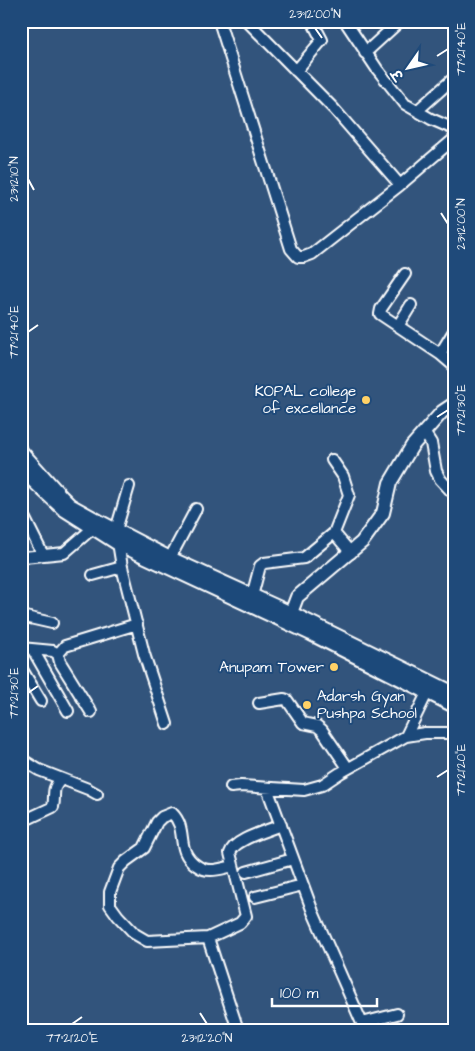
<svg xmlns="http://www.w3.org/2000/svg" width="475" height="1051" font-family="'Architects Daughter','Playpen Sans Deva',sans-serif">
<style>
.lines{fill:none;stroke-linecap:round;stroke-linejoin:round}
.minor-casing{stroke:#fff;stroke-width:14}
.major-casing{stroke:#fff;stroke-width:16}
.minor{stroke:#1f4a7a;stroke-width:10}
.major{stroke:#1f4a7a;stroke-width:12}
.ticks{fill:none;stroke:#fff;stroke-width:2}
.poi-dot{fill:#ffd166;stroke:#1f4a7a;stroke-width:2}
.labels{text-anchor:middle;dominant-baseline:central;stroke-width:4;stroke-linejoin:round;paint-order:stroke}
.poi-label{font-size:15px;fill:#fff;stroke:#1f4a7a;text-anchor:end}
.neatline{fill:none;stroke:#fff;stroke-width:2}
.ticks-label{font-size:12px;text-anchor:middle;fill:#fff}
</style>
<rect width="100%" height="100%" fill="#32547c"/>
<filter id="ink" filterUnits="userSpaceOnUse"><feTurbulence type="fractalNoise" baseFrequency=".02" numOctaves="2"/><feDisplacementMap in="SourceGraphic" scale="10" xChannelSelector="R" yChannelSelector="G"/><feConvolveMatrix kernelMatrix="1 2 1 2 8 2 1 2 1" color-interpolation-filters="sRGB"/></filter>
<g filter="url(#ink)">
<g class="lines">
<g class="minor-casing">
<path id="minor" d="M 219,21 L 291,249 L 298,257 L 304,257 L 312,254 L 400,185 L 454,139
M 247,21 L 334,109 L 400,185
M 345,21 L 377,69 L 405,104 L 431,119 L 454,129
M 365,53 L 400,21
M 296,71 L 322,40 L 312,21
M 417,111 L 454,78
M 405,274 L 381,309 L 380,314 L 440,354 L 454,366
M 398,326 L 411,305
M 440,354 L 454,331
M 424,432 L 431,443 L 436,471 L 440,479 L 454,494
M 332,460 L 343,476 L 349,495 L 334,533 L 351,553
M 129,486 L 116,530 L 122,567 L 144,654 L 167,724
M 21,511 L 43,555
M 170,558 L 196,509
M 21,559 L 24,557 L 64,553 L 93,528
M 93,575 L 122,567
M 252,596 L 260,566 L 264,563 L 304,558 L 334,533
M 21,616 L 52,623
M 21,648 L 53,651 L 58,654
M 33,650 L 68,711
M 21,668 L 41,701
M 259,703 L 284,699 L 287,700 L 303,723 L 317,726 L 322,730 L 348,768
M 91,712 L 60,662 L 58,654 L 65,646 L 137,624
M 406,736 L 427,693
M 21,759 L 39,770 L 88,789 L 97,794
M 231,787 L 241,786 L 304,790 L 322,785 L 340,773 L 406,736 L 425,733 L 454,733
M 267,788 L 313,912 L 365,1030
M 21,822 L 53,807 C 56,794 50,789 62,779
M 246,872 L 293,859
M 255,897 L 303,885
M 208,938 L 147,941 L 135,934 L 118,916 L 110,905 L 110,892 L 119,868 L 126,861 L 144,848 L 157,822 L 162,817 L 172,813 C 189,830 174,849 196,865 C 208,874 219,869 233,866
M 362,1023 L 397,1014
M 238,1030 L 208,938 L 240,923 L 246,916 L 230,853 C 234,839 267,831 281,825"/>
</g>
<g class="major-casing">
<path id="major" d="M 21,451 L 62,497 L 70,505 L 99,521 L 170,558 L 291,613 L 454,693
M 21,466 L 33,481 L 63,509 L 118,544 L 311,634 L 454,706
M 291,613 L 297,597 L 362,542 L 383,513 L 390,483 L 412,446 L 442,412 L 454,404"/>
</g>
<use href="#minor" class="minor"/>
<use href="#major" class="major"/>
</g>
</g>
<path class="ticks" d="M 315,28 L 322,38M 437,56 L 448,49M 28,179 L 34,190M 441,213 L 448,224M 28,332 L 38,325M 437,417 L 448,410M 28,693 L 38,686M 437,777 L 448,770M 200,1013 L 207,1024M 72,1024 L 82,1017"/>
<g class="poi-dot">
<circle cx="366" cy="400" r="5"/>
<circle cx="334" cy="667" r="5"/>
<circle cx="307" cy="705" r="5"/>
</g>
<g class="labels">
<g class="poi-label">
<text x="356" y="391">KOPAL college<tspan x="356" dy="17">of excellance</tspan></text>
<text x="324" y="667">Anupam Tower</text>
<text x="317" y="696" text-anchor="start">Adarsh Gyan<tspan x="317" dy="17">Pushpa School</tspan></text>
</g>
</g>
<rect width="475" height="1051" fill="none" stroke="#1f4a7a" stroke-width="55"/>
<g transform="translate(408 68) rotate(236)" stroke="#1f4a7a" stroke-width="4" paint-order="stroke">
<path d="M0-4L9 19L0 12L-9 19Z" fill="#ffffff"/>
<text y="-8" font-size="14" font-weight="bold" text-anchor="middle" fill="#ffffff">उ</text>
</g>
<path d="M272 998v8h105v-8" fill="none" stroke="#ffffff" stroke-width="2.5"/>
<text x="280" y="998" font-size="15" fill="#ffffff" stroke="#1f4a7a" stroke-width="4" paint-order="stroke">100 m</text>
<rect x="28" y="28" width="420" height="996" class="neatline"/>
<g class="ticks-label">
<text x="315" y="18">23°12'00"N</text>
<text transform="translate(461 49) rotate(-90)" y="4">77°21'40"E</text>
<text transform="translate(14 179) rotate(-90)" y="4">23°12'10"N</text>
<text transform="translate(461 224) rotate(-90)" y="4">23°12'00"N</text>
<text transform="translate(14 332) rotate(-90)" y="4">77°21'40"E</text>
<text transform="translate(461 410) rotate(-90)" y="4">77°21'30"E</text>
<text transform="translate(14 693) rotate(-90)" y="4">77°21'30"E</text>
<text transform="translate(461 770) rotate(-90)" y="4">77°21'20"E</text>
<text x="72" y="1042">77°21'20"E</text>
<text x="207" y="1042">23°12'20"N</text>
</g>
</svg>
